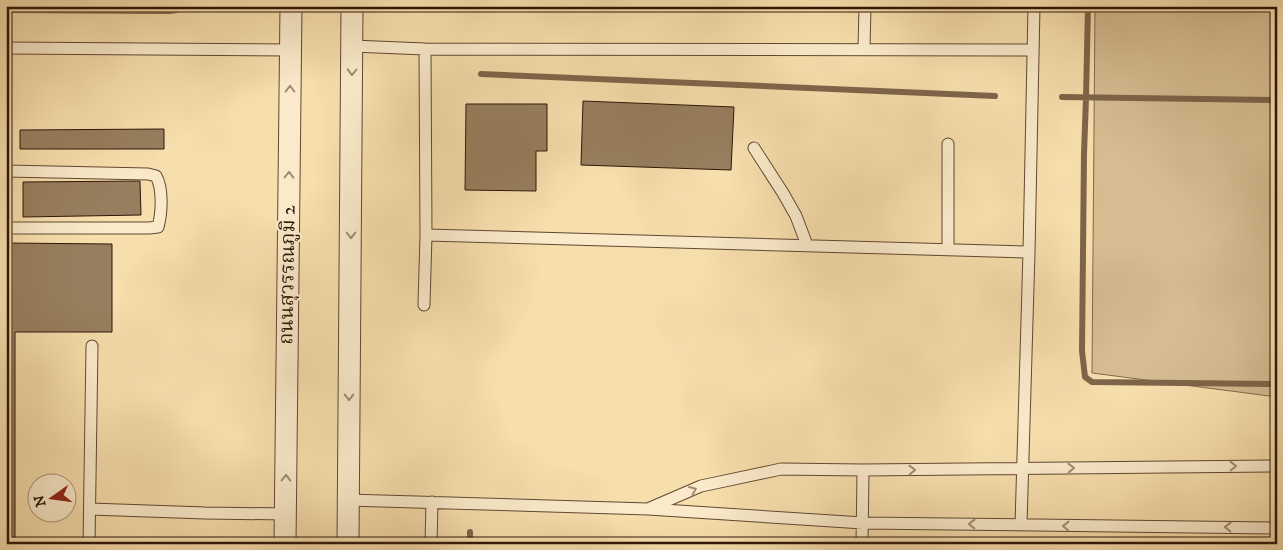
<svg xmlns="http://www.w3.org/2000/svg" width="1283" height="550" font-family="'IM FELL DW Pica','Noto Serif Thai',serif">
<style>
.green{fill:#d5bc91;stroke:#82694c}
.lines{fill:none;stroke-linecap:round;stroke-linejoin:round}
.stream{stroke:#7e6549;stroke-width:6}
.building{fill:#977e5e;stroke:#2e1608}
.service-casing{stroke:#604831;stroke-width:13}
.minor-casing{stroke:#604831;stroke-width:23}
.service{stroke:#faeaca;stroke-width:11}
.minor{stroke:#faeaca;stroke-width:21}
.oneway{stroke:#9e8b73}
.labels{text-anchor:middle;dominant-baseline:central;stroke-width:4.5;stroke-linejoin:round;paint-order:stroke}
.street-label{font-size:20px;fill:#2e1608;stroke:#faeaca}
</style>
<rect width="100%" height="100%" fill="#f7dead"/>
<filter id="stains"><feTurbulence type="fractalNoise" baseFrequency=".004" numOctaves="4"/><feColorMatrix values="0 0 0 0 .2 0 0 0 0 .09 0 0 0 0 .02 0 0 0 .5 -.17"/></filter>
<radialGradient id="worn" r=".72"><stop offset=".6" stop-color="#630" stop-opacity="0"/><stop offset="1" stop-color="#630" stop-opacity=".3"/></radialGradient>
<path class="green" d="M 1095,6 L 1277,6 L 1277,397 L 1092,373 Z"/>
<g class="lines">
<path class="stream" d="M 1088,6 L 1086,98 L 1084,154 L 1082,351 L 1085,377 L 1092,382 L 1277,384
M 6,10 L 169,11 L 177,10 L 183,6
M 481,74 L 995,96
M 1062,97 L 1277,100
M 470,544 L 470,532"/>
</g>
<path class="building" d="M 583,101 L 734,107 L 731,170 L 581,165 Z
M 466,104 L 547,104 L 547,151 L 536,151 L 536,191 L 465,190 Z
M 164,129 L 164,149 L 20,149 L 20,130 Z
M 140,181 L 141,215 L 23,217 L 23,182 Z
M 6,243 L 112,244 L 112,332 L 15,332 L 15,544 L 6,544 Z"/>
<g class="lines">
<g class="service-casing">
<path id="service" d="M 352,46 L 425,49 L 1033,50
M 6,48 L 290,50
M 864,49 L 865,6
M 948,144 L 948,249
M 754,148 L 783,193 L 796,216 L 807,245
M 6,171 L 148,174 L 156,176 C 163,188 162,213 158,227 L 149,228 L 6,228
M 426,235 L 1029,252
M 424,305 L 426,235 L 425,49
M 348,500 L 648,509 L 863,523 L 1277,528
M 650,508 L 701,486 L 781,469 L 863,470 L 1277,466
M 90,509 L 205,513 L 286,514
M 1021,525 L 1029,252 L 1034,6
M 89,544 L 92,346
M 431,544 L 432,502
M 862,544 L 863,470"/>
</g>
<g class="minor-casing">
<path id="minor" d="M 285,544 L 291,6
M 348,544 L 352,6"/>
</g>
<use href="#service" class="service"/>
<use href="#minor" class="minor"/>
</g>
<defs><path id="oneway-chevron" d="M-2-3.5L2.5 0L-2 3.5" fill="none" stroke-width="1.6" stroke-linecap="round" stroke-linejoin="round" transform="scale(1.25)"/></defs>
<g class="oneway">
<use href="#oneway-chevron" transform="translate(352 72) rotate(91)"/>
<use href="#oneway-chevron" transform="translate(290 89) rotate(-90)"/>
<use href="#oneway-chevron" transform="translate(289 175) rotate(-89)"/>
<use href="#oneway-chevron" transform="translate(351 235) rotate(90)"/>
<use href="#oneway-chevron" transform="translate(349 397) rotate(90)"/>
<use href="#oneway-chevron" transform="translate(1233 466) rotate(-1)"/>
<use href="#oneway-chevron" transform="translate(1071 468) rotate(-1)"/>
<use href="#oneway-chevron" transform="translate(912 470) rotate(-1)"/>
<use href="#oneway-chevron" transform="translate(286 478) rotate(-89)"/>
<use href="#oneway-chevron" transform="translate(693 490) rotate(-23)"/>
<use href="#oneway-chevron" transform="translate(972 524) rotate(-179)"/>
<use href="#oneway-chevron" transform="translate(1066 526) rotate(-179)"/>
<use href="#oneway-chevron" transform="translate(1228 527) rotate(-179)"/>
</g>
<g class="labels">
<g class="street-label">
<text transform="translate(288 275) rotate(-89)">ถนนสุวรรณภูมิ 2</text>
</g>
</g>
<rect width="1283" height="550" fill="none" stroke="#f7dead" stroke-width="25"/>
<rect x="8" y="8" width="1268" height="535" fill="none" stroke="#2e1608" stroke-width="2.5"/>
<rect x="12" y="12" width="1258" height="525" fill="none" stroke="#2e1608"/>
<g transform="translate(52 498) rotate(256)"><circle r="24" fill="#faeaca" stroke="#a8957c"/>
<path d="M0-4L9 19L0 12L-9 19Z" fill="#8f2418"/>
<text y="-8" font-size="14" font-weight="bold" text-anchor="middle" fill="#2e1608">N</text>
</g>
<rect width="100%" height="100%" filter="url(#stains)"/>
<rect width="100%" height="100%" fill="url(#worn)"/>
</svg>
